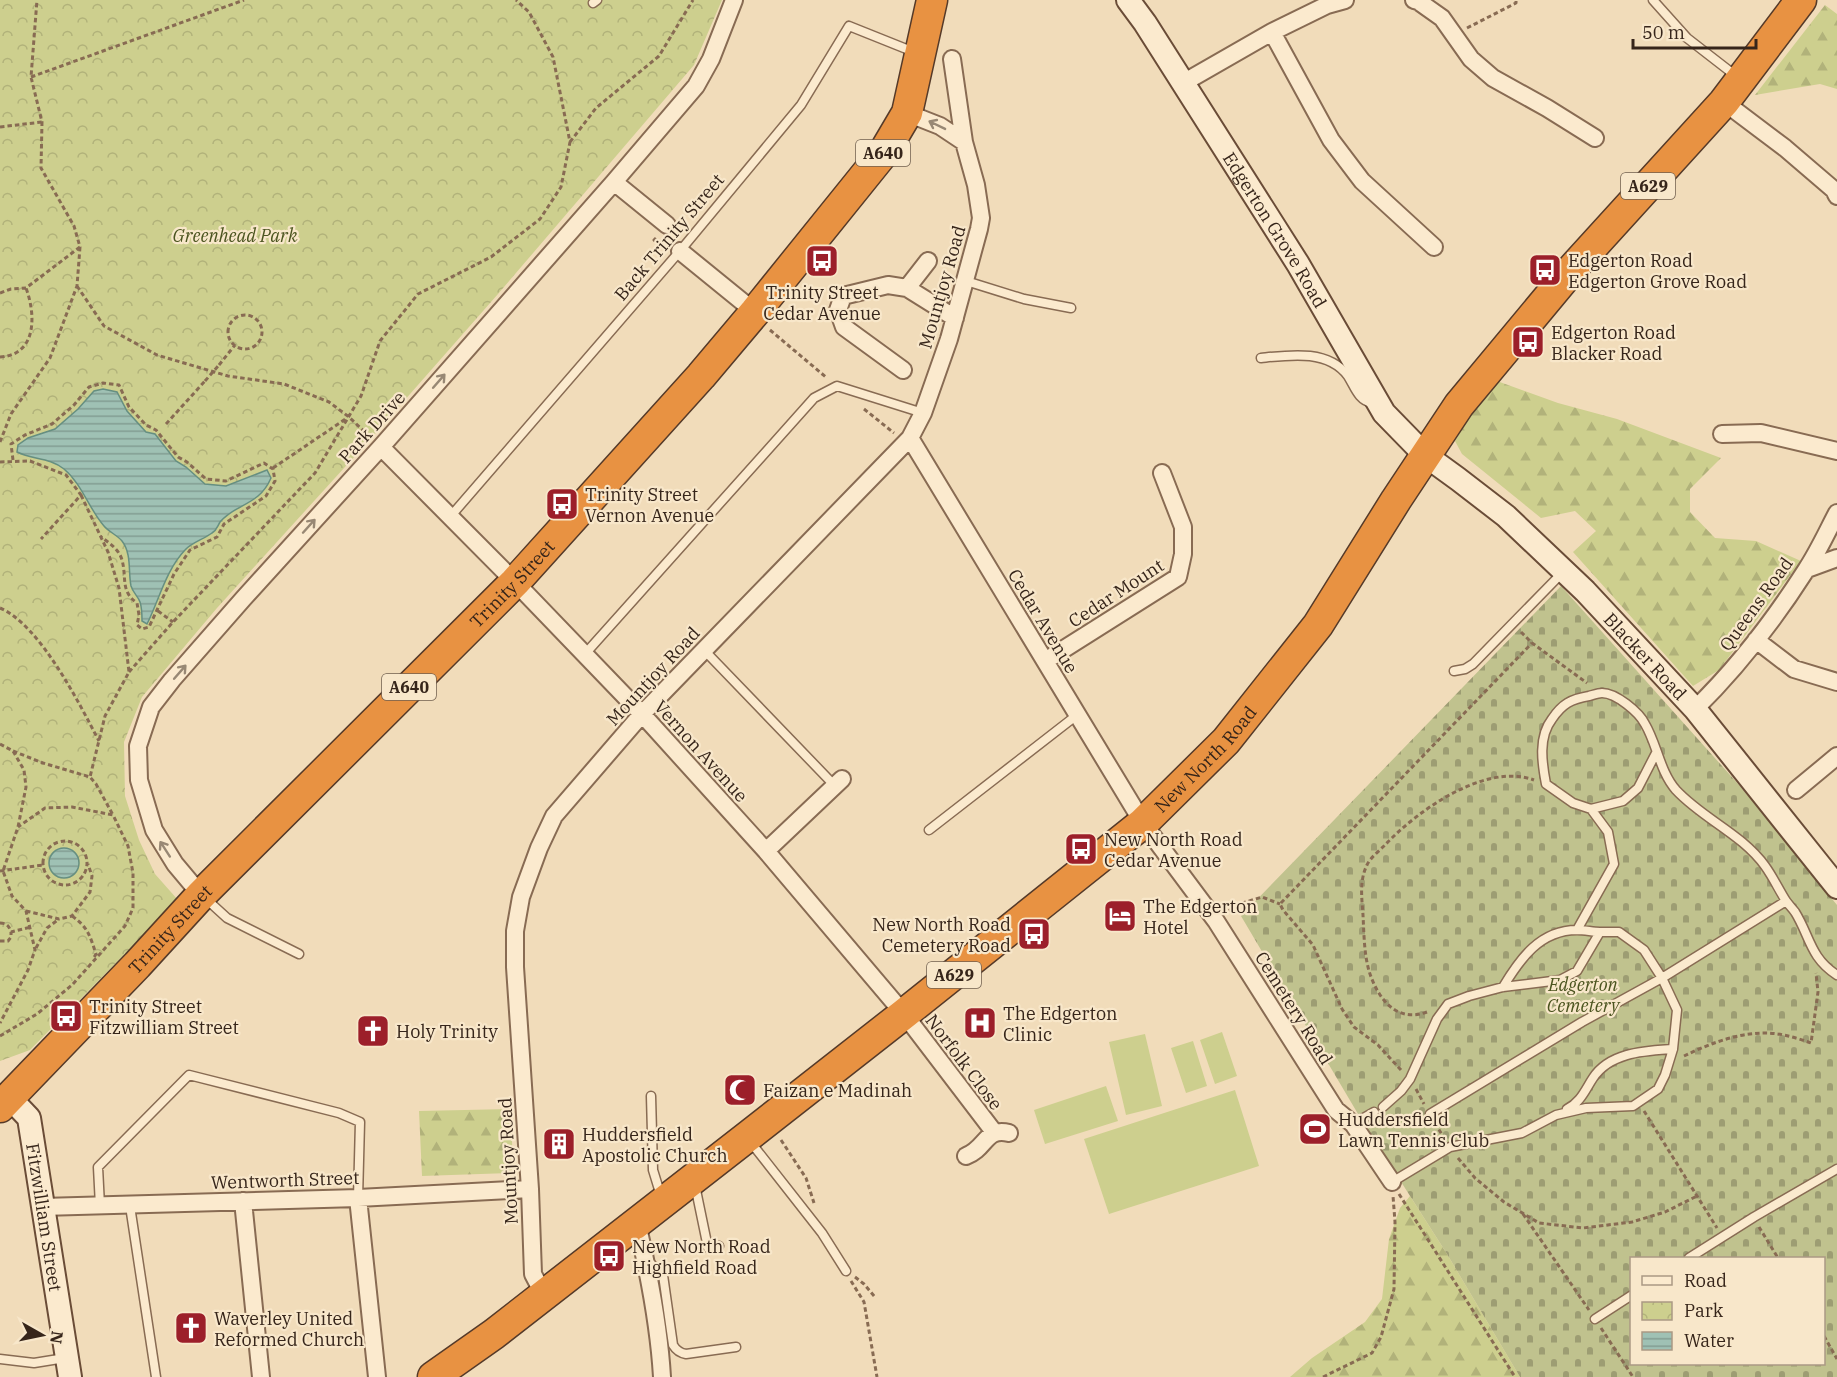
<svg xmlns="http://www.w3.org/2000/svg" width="1837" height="1377" font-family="'IBM Plex Serif',serif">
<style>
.forest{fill:url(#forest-firs)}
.cemetery{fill:url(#cemetery-stones);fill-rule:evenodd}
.park{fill:url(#park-crowns)}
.pitch{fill:#cdcf8e}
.water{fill:url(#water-rules);stroke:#668f81;stroke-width:1.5}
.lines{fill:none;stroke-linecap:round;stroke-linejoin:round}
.lane-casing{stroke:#886b53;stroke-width:11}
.street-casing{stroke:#886b53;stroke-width:20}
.secondary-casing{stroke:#6a4c37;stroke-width:26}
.highway-casing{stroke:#553a29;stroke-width:33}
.path{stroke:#886b53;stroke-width:3;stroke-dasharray:4.5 3;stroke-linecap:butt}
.lane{stroke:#fbeace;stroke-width:8}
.street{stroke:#fbeace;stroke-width:16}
.secondary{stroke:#fbeace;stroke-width:22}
.highway{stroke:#e89242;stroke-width:30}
.path-bridge{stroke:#886b53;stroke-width:3;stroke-dasharray:4.5 3;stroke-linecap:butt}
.oneway{stroke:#988874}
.labels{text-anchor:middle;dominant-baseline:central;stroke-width:4.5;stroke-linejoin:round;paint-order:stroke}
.shield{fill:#f8e7ca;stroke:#705f4f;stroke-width:1.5}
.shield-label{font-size:16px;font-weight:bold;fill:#36251a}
.street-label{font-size:18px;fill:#36251a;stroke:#f8e7ca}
.park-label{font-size:18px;font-style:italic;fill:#4b541f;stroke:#f8e7ca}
.poi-label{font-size:18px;fill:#36251a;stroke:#f8e7ca;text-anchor:start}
</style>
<defs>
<pattern id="forest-firs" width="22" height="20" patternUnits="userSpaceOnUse" patternTransform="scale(1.5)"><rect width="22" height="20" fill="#cdcf8e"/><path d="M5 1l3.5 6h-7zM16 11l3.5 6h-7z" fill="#b1b27a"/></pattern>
<pattern id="cemetery-stones" width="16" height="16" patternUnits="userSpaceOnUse" patternTransform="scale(1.5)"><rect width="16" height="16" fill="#c0c28e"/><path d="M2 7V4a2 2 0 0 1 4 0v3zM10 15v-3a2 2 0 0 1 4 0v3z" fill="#9d9d73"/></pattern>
<pattern id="park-crowns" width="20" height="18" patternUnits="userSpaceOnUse" patternTransform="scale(1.5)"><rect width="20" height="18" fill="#cdcf8e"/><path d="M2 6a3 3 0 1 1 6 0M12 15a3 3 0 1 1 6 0" fill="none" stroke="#b1b27a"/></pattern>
<pattern id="water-rules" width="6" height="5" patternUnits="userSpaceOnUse" patternTransform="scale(1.5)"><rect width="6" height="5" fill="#9fc1b4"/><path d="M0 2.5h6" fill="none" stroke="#829d92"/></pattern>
</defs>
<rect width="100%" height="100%" fill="#f1dcba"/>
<path class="forest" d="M 1825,5 L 1837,14 L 1837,89 L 1820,84 L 1755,95 Z
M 1497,381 L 1558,403 L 1617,419 L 1721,458 L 1690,489 L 1690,512 L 1715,538 L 1756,541 L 1801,561 L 1719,670 L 1693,686 L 1573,552 L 1596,531 L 1575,511 L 1541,518 L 1462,454 L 1455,441 L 1468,419 Z
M 511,1109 L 513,1173 L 422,1176 L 419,1111 Z
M 1410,1196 L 1447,1254 L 1520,1377 L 1290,1377 L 1312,1358 L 1365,1322 L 1382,1299 L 1389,1239 L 1400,1208 Z"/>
<path class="cemetery" d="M 1561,586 L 1739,785 L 1837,905 L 1837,1377 L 1520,1377 L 1447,1254 L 1361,1119 L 1241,916 ZM 1632,1258 L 1824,1258 L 1824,1364 L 1632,1364 Z"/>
<path class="park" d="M 0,0 L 722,0 L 694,65 L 498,294 L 374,435 L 217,608 L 142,697 L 124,742 L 125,796 L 139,840 L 155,874 L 178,900 L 30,1050 L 0,1061 Z"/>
<path class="pitch" d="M 1222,1032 L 1237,1076 L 1215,1084 L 1200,1040 Z
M 1145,1034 L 1162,1106 L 1126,1115 L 1109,1042 Z
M 1193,1041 L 1207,1086 L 1186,1093 L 1171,1048 Z
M 1106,1086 L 1118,1121 L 1045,1144 L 1034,1110 Z
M 1235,1090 L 1259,1166 L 1109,1214 L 1084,1139 Z"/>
<path class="water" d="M 103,389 L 117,392 L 127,411 L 146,432 L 155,434 L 176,461 L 186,467 L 205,484 L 226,486 L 267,470 L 271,478 C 259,506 236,503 220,522 C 217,527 217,530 212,533 C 204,539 191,543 185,550 C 166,570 159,600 147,624 L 142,621 C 142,615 142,608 140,602 C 138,596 133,593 131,586 C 128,572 132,554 122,541 C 117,535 109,532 104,526 C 89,509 82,484 64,469 C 49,457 33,460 17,452 L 18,445 L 28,438 L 55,429 L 78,409 L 94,391 Z
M49 863a15 15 0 1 1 30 0a15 15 0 1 1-30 0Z"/>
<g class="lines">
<g class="lane-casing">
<path id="lane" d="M 1653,0 L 1687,38 L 1736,76
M 593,3 L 597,0
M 966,281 L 1024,299 L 1071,308
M 1261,358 C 1289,355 1328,349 1348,376 C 1355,387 1358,400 1372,403
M 450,517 L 680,251 L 801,105 L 849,26 L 914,52
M 704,650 L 835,786
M 585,654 L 814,398 L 837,386 L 923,413
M 1454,671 L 1465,669 L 1473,664 L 1564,571
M 1656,753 L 1638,788 L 1623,801 L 1591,809 L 1573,803 L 1546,784 C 1542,763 1538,737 1552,719 C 1562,704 1571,699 1589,696 C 1593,695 1598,693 1602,693 C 1616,693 1639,712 1645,724 C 1657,744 1660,772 1676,790 C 1703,819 1742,834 1765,866 C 1773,877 1779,890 1786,901 C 1789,905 1792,908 1795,912 C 1810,936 1810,958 1837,975
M 929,830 L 1077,715
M 204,897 L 227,918 L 299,954
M 1577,930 L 1614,864 L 1608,832 L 1591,809
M 1503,987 C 1520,959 1540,930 1577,930 C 1585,930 1593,932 1600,932
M 651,1096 L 653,1170 L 661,1196
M 1383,1107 L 1401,1091 L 1410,1079 L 1437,1019 L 1448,1004 L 1469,996 L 1503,987 L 1560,980 L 1577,971 L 1600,932 L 1619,932 L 1644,950 L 1662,978 L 1677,1010 L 1673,1049 L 1665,1075 L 1658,1089 L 1633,1106 L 1586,1108 L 1556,1115 L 1522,1133 L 1450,1147 L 1392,1182
M 1567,1109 C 1581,1102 1585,1090 1593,1078 C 1610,1052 1645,1051 1673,1049
M 1430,1114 L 1582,1022 L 1662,978 L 1786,901
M 1353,1124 L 1374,1112
M 749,1140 L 822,1233 L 846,1271
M 695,1185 L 708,1248 L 719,1246
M 100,1206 L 98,1167 L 189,1075 L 339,1113 L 360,1122 L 358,1198
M 130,1206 L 156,1377
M 1689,1258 L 1754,1217 L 1837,1169
M 648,1261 L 663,1275 L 673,1345 C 676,1350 680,1353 686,1354 L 736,1347
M 1595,1319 L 1632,1295
M 0,1359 L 34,1363 L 65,1358"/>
</g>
<g class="street-casing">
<path id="street" d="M 1414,0 L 1418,1 L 1442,18 L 1471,59 L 1493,78 L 1547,108 L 1595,138
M 1272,32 L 1331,140 L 1362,181 L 1434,247
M 1183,83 L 1272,32 L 1327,5 L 1345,0
M 1724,102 L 1785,148 L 1834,190 L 1837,196
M 907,113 L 940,126 L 964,142
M 614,182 L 667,225
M 680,251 L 755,312
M 907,288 L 928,261
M 903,370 L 844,327 L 838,310 L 843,296 L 888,285 L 907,288 L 955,318
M 1722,434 L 1761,433 L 1837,451
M 910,438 L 1143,823 L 1216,921 L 1336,1110 L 1353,1124 L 1392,1182
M 381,447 L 515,582 L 642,714 L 766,851 L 904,1014 L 994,1132
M 1807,569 L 1837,558
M 1756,640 L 1794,669 L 1837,682
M 1045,661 L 1178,577 L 1183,554 L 1183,527 L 1162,473
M 1695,709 C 1737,668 1774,620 1806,570 C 1818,552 1827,532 1837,513
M 1796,790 L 1837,756
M 766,851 L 842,779
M 201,895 L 175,864 L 154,830 L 139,780 L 138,746 L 151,707 L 172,680 L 243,599 L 381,447 L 614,182 L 696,86 L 711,59 L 734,0
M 966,1156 C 986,1149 985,1127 1009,1133
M 358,1198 L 377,1377
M 243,1201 L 261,1377
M 42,1207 L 358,1198 L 530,1189
M 637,1223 C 649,1274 659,1325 662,1377
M 544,1295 L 533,1274 L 530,1189 L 515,967 L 515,931 L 521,897 L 539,848 L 554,816 L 642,714 L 910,438 L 923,413 L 949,339 L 979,229 L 981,218 L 976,185 L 964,142 L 952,59"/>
</g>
<g class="secondary-casing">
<g id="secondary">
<path id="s1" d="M 1128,0 L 1145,23 L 1298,264 L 1384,413 L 1425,455 L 1458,479 L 1506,516 L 1585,591 L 1695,709 L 1837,887"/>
<path id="s2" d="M 10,1098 L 29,1118 L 70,1377"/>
</g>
</g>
<g class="highway-casing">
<g id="highway">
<path id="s3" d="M 0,1107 L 137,965 L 201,895 L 515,582 L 701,376 L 755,312 L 884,152 L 907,113 L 932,0"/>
<path id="s4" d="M 433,1377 L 494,1334 L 747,1137 L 904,1014 L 1143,823 L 1226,741 L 1318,625 L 1396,500 L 1459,405 L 1573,268 L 1724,102 L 1801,0"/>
</g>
</g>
<path class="path" d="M 1467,28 L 1516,3 L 1516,0
M 31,77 L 244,0
M 0,127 L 42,122
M 570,142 L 596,108 L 659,56 L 693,0
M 656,238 L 654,240 L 665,249
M 77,286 L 104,326 L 157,355 L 228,376 L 284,384 L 329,402 L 349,417 L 369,436
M 0,293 L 11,289 L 26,288 L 80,247
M228 332a17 17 0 1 1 34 0a17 17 0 1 1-34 0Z
M 770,330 L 827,378
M 0,357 C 37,355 36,315 26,288
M 219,365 L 235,345
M 864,409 L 894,433
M 166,424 L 205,381
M 0,442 L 11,414 L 50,358 L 77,286 L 80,247 L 74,226 L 41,168 L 42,122 L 31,77 L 37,0
M 13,460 L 11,444 L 25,435 L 52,424 L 74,405 L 89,387 L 103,383 L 119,385 L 129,407 L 146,425 L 156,430 L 178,457 L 187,462 L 206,479 L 226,481 L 264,463 L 273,469 L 275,481 L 266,496 L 224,524 L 217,537 L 190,550 L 174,574 L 149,627 L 142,629 L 137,625 L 139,615 L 137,603 C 120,591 127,578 122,560 C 119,549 109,543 100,536
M 0,462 L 30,461 L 66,475 L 81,495 L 41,539
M 273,468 L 347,418
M 81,495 L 108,552 L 119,588 L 129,672 L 105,716 L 90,777
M 0,608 C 40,625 79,703 99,741
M 158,611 L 173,622
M 1521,632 L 1532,643 L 1587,683
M 129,672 L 173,622 L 315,473 L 361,396 L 380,341 L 418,294 L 491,257 L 540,219 L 561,187 L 570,142 L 553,57 L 529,12 L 516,0
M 0,744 L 13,751 L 24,770 L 26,787 L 18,827 L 3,871 L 12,896 L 26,911 L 35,950 L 28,970 L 0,1023
M 13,751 L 43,763 L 90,777 L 96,784 L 113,815
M43 863a22 22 0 1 1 44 0a22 22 0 1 1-44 0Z
M 0,871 L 43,865
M 26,911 L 59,919 L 72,916 L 90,892 L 92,876 L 88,864
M 1229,911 L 1236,905 L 1262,897 L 1280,904
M 72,916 C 88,927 90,936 96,954 L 93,959
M 0,923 C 7,923 9,926 11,932 L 31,927
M 0,941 L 8,941 L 11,937 L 11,932
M 36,948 L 47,928 L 59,919
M 1427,1012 C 1397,1023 1379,1000 1370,974 C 1364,956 1364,934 1363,915 C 1362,899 1359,881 1367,865 C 1370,858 1379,851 1385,845 C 1417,811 1485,762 1534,780
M 0,1036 L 37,1014 L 72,985 L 125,926 L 133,908 L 133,873 L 128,846 L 113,815 L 72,807 L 45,808 L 18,827
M 1684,1056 C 1715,1041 1750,1028 1784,1035 C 1793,1037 1803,1040 1811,1043 L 1818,992 L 1816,973
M 1401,1070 L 1378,1045 L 1354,1027 L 1342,1009 L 1313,945 L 1283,910 L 1280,904 L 1532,643
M 1416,1089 L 1424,1104
M 1644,1111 L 1717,1228
M 1435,1123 L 1444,1138
M 781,1140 L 806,1178 L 814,1203
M 1458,1158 L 1475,1178 L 1504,1202 L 1539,1223 L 1583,1228 L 1632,1222 L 1665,1212 L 1697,1196
M 1399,1194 L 1515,1377
M 1523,1214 L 1589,1310
M 1759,1227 L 1778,1258
M 855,1277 L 864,1284 L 875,1297
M 851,1281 L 864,1302 L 877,1377
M 1601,1328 L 1633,1377
M 1824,1336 L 1837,1359
M 1323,1377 L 1372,1353 L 1381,1337 L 1394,1289 L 1395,1222 L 1393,1196"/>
<use href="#lane" class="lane"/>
<use href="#street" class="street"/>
<use href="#secondary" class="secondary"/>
<use href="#highway" class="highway"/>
<path class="path-bridge" d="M 205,381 L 219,365"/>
</g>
<defs><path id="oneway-shaft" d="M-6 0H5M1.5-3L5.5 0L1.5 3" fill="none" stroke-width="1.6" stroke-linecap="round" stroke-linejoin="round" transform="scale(1.5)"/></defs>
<g class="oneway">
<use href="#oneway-shaft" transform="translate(937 125) rotate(-154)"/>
<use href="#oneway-shaft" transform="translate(439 381) rotate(-49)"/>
<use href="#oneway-shaft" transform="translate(309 526) rotate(-48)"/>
<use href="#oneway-shaft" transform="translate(180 672) rotate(-49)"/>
<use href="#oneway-shaft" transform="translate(165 849) rotate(-123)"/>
</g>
<defs>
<g id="bus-square" transform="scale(1.725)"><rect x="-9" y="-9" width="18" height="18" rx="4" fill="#9c1f2a" stroke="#f8e7ca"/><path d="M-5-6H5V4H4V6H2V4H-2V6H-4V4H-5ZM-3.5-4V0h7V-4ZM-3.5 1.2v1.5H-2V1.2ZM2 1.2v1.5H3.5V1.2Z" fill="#fff"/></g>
<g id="hotel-square" transform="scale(1.725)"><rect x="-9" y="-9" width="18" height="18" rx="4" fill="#9c1f2a" stroke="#f8e7ca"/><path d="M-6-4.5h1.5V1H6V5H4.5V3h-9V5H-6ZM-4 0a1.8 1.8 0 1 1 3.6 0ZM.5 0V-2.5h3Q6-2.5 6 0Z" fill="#fff"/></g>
<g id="hospital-square" transform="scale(1.725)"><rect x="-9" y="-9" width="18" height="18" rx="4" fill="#9c1f2a" stroke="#f8e7ca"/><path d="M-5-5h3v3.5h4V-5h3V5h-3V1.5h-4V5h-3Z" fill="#fff"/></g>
<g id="church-square" transform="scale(1.725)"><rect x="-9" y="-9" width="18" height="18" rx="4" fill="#9c1f2a" stroke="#f8e7ca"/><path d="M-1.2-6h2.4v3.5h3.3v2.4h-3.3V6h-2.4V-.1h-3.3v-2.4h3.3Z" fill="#fff"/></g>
<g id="mosque-square" transform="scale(1.725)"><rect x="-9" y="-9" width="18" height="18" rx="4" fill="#9c1f2a" stroke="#f8e7ca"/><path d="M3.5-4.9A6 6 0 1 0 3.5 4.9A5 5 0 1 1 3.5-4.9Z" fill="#fff"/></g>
<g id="stadium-square" transform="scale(1.725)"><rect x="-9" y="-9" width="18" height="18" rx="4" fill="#9c1f2a" stroke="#f8e7ca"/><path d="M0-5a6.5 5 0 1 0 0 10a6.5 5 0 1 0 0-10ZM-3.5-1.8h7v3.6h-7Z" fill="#fff"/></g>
<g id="building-square" transform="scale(1.725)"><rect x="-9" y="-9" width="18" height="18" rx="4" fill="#9c1f2a" stroke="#f8e7ca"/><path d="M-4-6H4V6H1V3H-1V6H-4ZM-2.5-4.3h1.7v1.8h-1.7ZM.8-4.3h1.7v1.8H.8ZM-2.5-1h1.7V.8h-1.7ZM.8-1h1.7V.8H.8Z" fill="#fff"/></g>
</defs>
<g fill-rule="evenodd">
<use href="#bus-square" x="822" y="261"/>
<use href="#bus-square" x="1545" y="270"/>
<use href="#bus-square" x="1528" y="342"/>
<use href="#bus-square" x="562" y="504"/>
<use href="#bus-square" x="1081" y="849"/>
<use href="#hotel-square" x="1120" y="916"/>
<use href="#bus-square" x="1034" y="934"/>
<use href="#bus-square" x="66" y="1016"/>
<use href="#hospital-square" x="980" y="1023"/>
<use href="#church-square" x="373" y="1031"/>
<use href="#mosque-square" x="740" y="1090"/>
<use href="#stadium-square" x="1315" y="1129"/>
<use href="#building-square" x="559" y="1144"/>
<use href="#bus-square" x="609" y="1256"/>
<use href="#church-square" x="191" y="1328"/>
</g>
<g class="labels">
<g class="shield">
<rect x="856" y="140" width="54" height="26" rx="4.5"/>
<rect x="1621" y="173" width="54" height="26" rx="4.5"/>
<rect x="382" y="674" width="54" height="26" rx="4.5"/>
<rect x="927" y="962" width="54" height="26" rx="4.5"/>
</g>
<g class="shield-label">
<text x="883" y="153">A640</text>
<text x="1648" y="186">A629</text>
<text x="409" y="687">A640</text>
<text x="954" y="975">A629</text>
</g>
<g class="street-label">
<text stroke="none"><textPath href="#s1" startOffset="273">Edgerton Grove Road</textPath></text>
<text transform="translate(669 237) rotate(-50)">Back Trinity Street</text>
<text transform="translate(942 287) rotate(-74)">Mountjoy Road</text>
<text transform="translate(372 427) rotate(-48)">Park Drive</text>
<text stroke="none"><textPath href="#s3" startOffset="732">Trinity Street</textPath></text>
<text transform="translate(1116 593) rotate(-33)">Cedar Mount</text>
<text transform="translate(1756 604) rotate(-54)">Queens Road</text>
<text transform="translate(1043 621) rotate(59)">Cedar Avenue</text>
<text stroke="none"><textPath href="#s1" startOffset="844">Blacker Road</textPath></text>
<text transform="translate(653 676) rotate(-47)">Mountjoy Road</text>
<text transform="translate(701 751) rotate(48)">Vernon Avenue</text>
<text stroke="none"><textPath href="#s4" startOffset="990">New North Road</textPath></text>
<text stroke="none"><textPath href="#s3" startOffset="246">Trinity Street</textPath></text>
<text transform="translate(1294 1008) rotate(58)">Cemetery Road</text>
<text transform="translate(964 1062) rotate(53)">Norfolk Close</text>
<text transform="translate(508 1161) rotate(-93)">Mountjoy Road</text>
<text transform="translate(285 1180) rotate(-2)">Wentworth Street</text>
<text stroke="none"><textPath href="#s2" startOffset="128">Fitzwilliam Street</textPath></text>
</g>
<g class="park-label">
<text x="235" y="235">Greenhead Park</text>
<text x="1583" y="984">Edgerton<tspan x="1583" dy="21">Cemetery</tspan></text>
</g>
<g class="poi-label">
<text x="1568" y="260">Edgerton Road<tspan x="1568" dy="21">Edgerton Grove Road</tspan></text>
<text x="822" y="292" text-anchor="middle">Trinity Street<tspan x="822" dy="21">Cedar Avenue</tspan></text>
<text x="1551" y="332">Edgerton Road<tspan x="1551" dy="21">Blacker Road</tspan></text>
<text x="585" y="494">Trinity Street<tspan x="585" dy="21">Vernon Avenue</tspan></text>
<text x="1104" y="839">New North Road<tspan x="1104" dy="21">Cedar Avenue</tspan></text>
<text x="1143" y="906">The Edgerton<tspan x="1143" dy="21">Hotel</tspan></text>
<text x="1011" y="924" text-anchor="end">New North Road<tspan x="1011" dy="21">Cemetery Road</tspan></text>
<text x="89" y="1006">Trinity Street<tspan x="89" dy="21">Fitzwilliam Street</tspan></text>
<text x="1003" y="1013">The Edgerton<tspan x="1003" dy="21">Clinic</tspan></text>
<text x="396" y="1031">Holy Trinity</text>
<text x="763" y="1090">Faizan e Madinah</text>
<text x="1338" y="1119">Huddersfield<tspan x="1338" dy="21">Lawn Tennis Club</tspan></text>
<text x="582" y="1134">Huddersfield<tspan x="582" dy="21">Apostolic Church</tspan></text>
<text x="632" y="1246">New North Road<tspan x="632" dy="21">Highfield Road</tspan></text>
<text x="214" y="1318">Waverley United<tspan x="214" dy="21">Reformed Church</tspan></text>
</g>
</g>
<rect x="1630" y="1257" width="195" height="108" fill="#f8e7ca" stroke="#aa9984" stroke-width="1.5"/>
<rect x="1642" y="1276" width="30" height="9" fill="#fbeace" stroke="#aa9984" stroke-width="1.5"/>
<text x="1684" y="1287" font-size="18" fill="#36251a">Road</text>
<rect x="1642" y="1302" width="30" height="18" fill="url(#park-crowns)" stroke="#aa9984" stroke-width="1.5"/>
<text x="1684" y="1317" font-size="18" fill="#36251a">Park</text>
<rect x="1642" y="1332" width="30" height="18" fill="url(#water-rules)" stroke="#aa9984" stroke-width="1.5"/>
<text x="1684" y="1347" font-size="18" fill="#36251a">Water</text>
<g transform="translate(42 1335) rotate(99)" stroke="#f8e7ca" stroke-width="4.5" paint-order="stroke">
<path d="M0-4.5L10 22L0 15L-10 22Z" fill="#36251a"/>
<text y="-9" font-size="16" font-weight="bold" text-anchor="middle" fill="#36251a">N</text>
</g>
<path d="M1633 39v9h123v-9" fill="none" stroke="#36251a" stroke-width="3"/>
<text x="1642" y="39" font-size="18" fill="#36251a" stroke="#f8e7ca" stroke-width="4.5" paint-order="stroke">50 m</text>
</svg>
